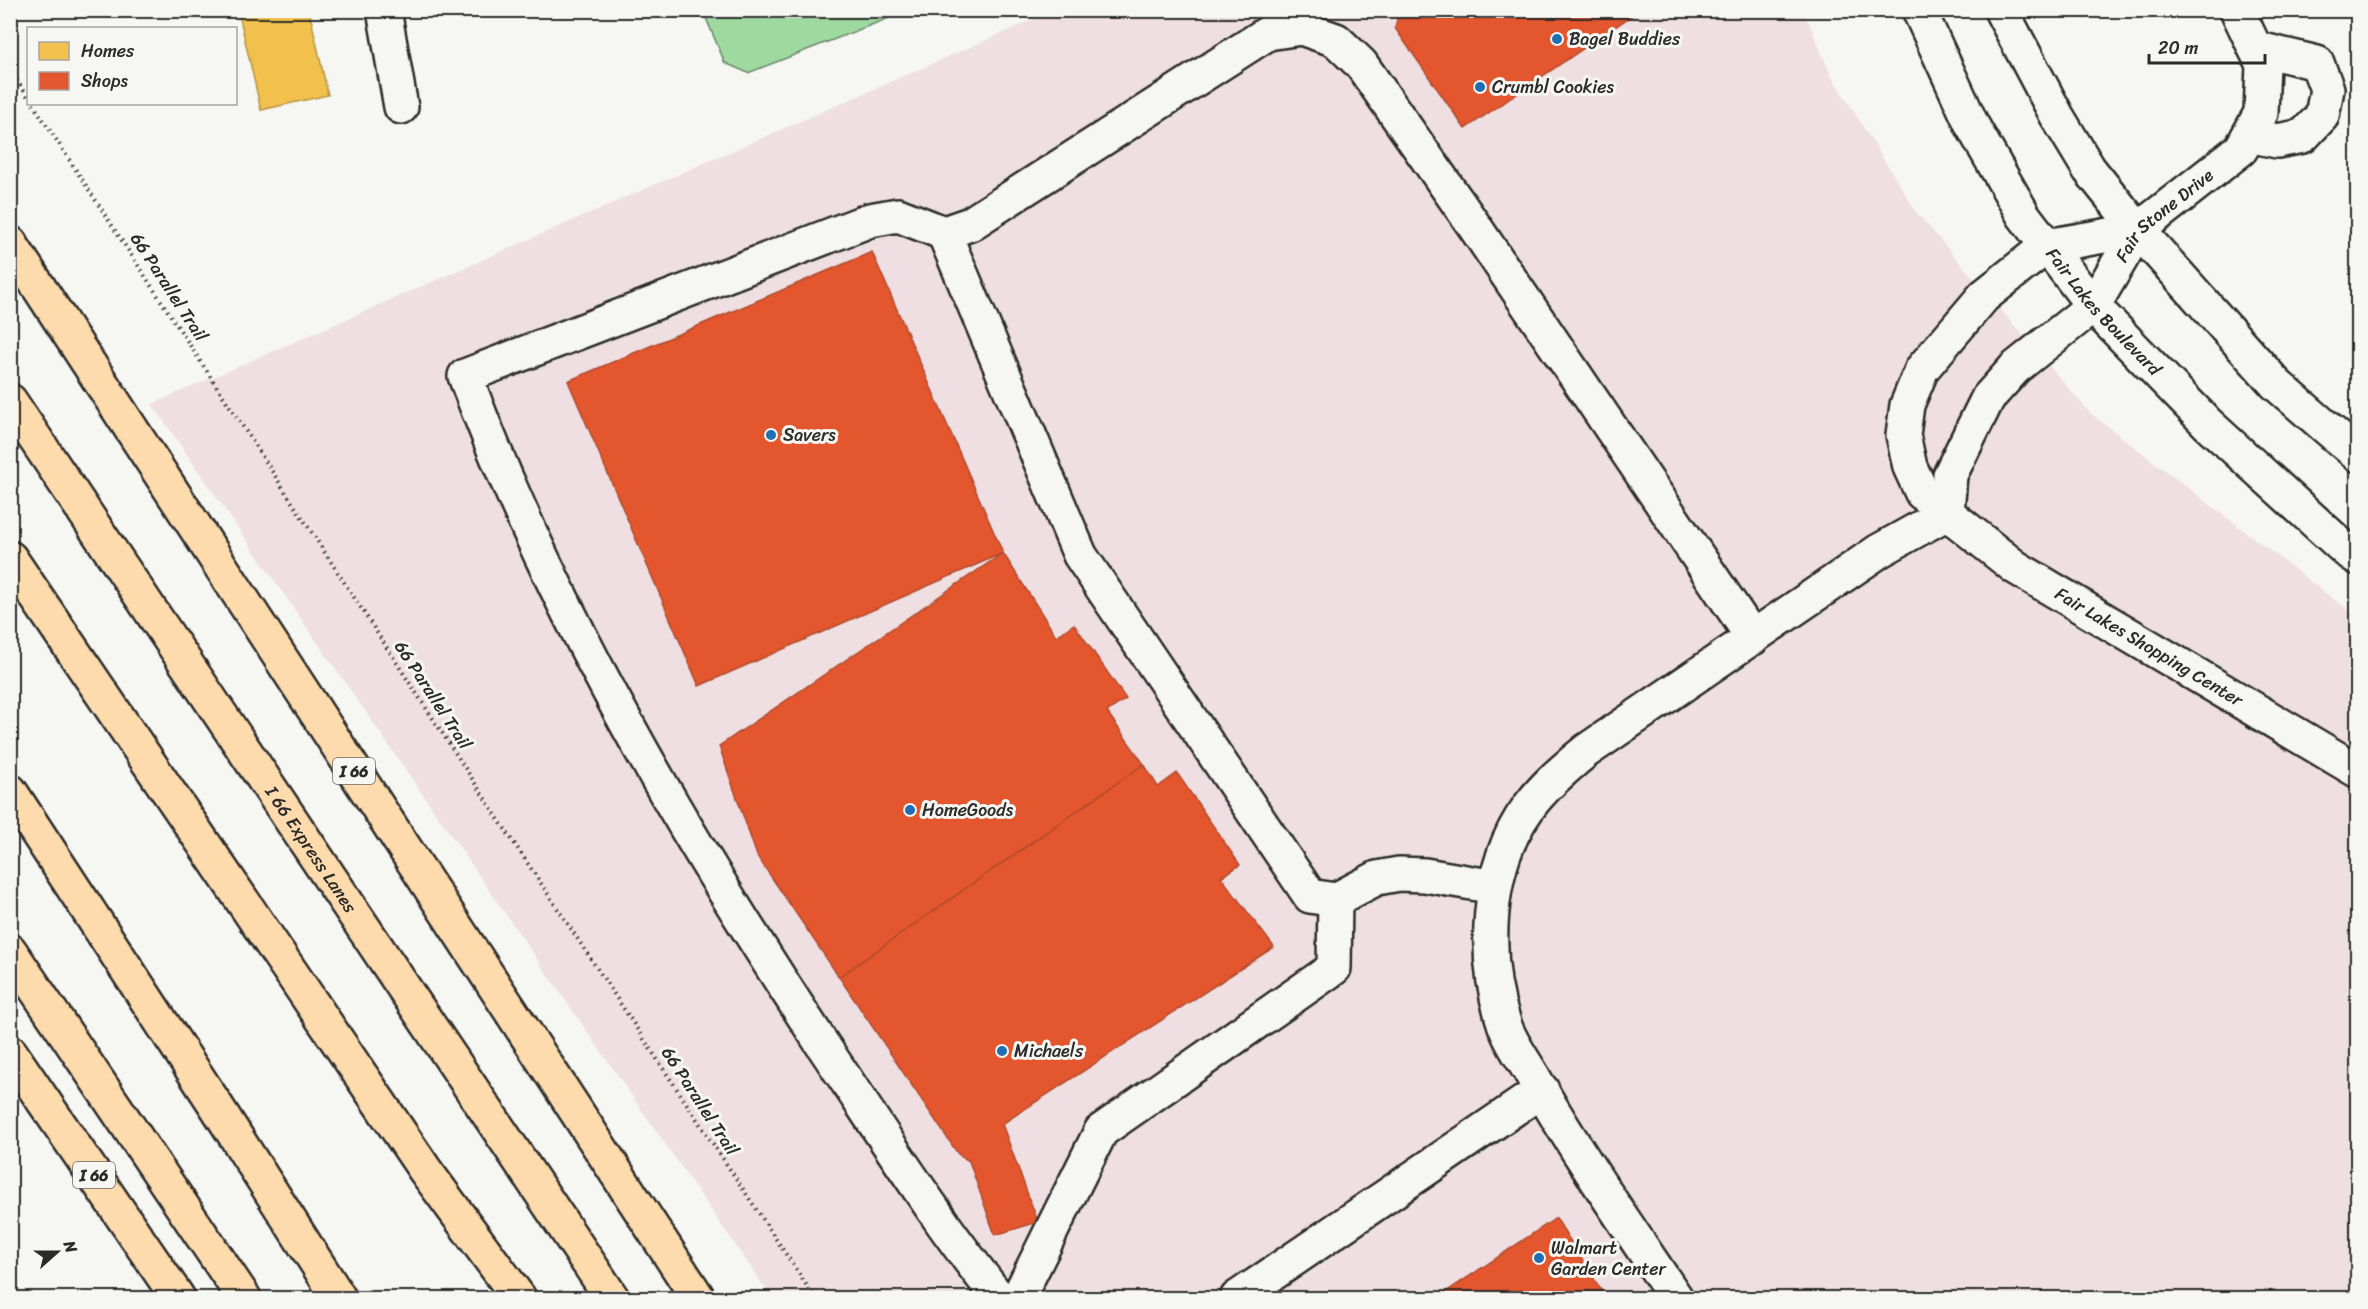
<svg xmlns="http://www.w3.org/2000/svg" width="2368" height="1309" font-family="Sriracha,sans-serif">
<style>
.built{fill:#efdfe2}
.green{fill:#9ed9a0;stroke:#648266;stroke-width:1.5}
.homes{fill:#f2c14e;stroke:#b69444;stroke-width:1.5}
.shops{fill:#e4572e;stroke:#ac4a2d;stroke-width:1.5}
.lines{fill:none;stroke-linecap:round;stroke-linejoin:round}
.minor-casing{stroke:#2b2b2b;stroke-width:38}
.highway-casing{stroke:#2b2b2b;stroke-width:38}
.path{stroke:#2b2b2b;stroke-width:4;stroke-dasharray:1.5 4.5;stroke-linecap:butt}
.minor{stroke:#f6f6f2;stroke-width:33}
.highway{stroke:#fedbac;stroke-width:33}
.poi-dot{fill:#1f6fb2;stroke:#f6f6f2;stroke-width:2}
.labels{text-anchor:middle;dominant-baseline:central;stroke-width:6;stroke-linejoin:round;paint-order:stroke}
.shield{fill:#f6f6f2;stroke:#686867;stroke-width:1.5}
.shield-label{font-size:16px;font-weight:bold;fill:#2b2b2b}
.poi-label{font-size:18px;fill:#2b2b2b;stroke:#f6f6f2;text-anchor:start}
.street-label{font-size:18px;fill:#2b2b2b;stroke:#f6f6f2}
</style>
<rect width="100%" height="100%" fill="#f6f6f2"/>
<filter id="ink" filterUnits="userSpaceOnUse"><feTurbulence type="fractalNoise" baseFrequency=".0167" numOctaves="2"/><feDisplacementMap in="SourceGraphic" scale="12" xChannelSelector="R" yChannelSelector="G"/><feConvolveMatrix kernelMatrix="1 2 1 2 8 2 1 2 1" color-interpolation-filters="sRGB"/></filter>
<g filter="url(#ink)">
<path class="built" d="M 1053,11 L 1804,11 L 1831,75 L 1917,213 L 2090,413 L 2357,617 L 2357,1298 L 772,1298 L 152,404 Z"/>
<path class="green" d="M 703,11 L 907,11 L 748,73 L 725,63 Z"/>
<path class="homes" d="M 238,10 L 309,10 L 328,95 L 261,110 Z"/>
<path class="shops" d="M 1399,10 L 1640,10 L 1465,129 L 1395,28 Z
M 872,252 L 1003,553 L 699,686 L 568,381 Z
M 1003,553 L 1056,636 L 1074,624 L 1126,699 L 1107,712 L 1144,764 L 839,977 L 757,856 L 719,746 Z
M 1144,764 L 1158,787 L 1177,773 L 1240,865 L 1221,877 L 1274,947 L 1002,1124 L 1038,1222 L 995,1235 L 969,1161 L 958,1154 L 839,977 Z
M 1556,1218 L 1606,1298 L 1437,1298 Z"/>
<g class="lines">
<g class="minor-casing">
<g id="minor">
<path d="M 384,10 L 401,107"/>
<path id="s1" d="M 1919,10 L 1972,125 L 2024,216 L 2093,306 L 2208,424 L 2346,550 L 2358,558"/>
<path d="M 2001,10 L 2057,116 L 2089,169 L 2138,230 L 2276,384 L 2358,455"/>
<path d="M 2249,135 L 2277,141 L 2303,136 L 2322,116 L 2327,89 L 2317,63 L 2255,48"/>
<path id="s2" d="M 2138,230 L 2047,246 L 1984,296 L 1922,369 L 1907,405 L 1903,435 L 1910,467 L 1922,493 L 2015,567 L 2358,771"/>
<path d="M 944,233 L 1080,555 L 1310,896 L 1335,900 L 1377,878 L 1399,874 L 1425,875 L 1495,887"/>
<path id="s3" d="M 1947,513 L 1950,475 L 1988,398 L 2015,368 L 2093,306 L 2138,230 L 2241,149 L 2261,113 L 2263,65 L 2237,10"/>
<path d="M 999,1298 C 977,1270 955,1242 935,1212 C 897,1158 861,1102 824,1047 C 684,835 554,614 465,376 L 870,220 L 898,215 L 944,233 L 970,224 L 1268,33 L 1301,28 L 1336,40 L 1361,64 L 1475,227 L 1753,638"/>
<path d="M 1018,1298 L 1101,1131 L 1334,968 L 1335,900"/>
<path d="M 1237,1298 L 1542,1090"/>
<path d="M 1676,1298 C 1629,1228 1580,1158 1538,1085 C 1528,1066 1512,1046 1505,1026 C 1482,959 1485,867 1528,808 C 1544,786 1565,768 1586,751 L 1879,551 L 1947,513"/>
</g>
</g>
<g class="highway-casing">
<g id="highway">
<path d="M 10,243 L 698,1298"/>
<path id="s4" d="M 10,401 L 612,1298"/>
<path d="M 10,558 L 425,1170 L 519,1298"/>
<path d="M 10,791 L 215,1104 L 339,1298"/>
<path d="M 10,951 L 244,1298"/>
<path d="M 10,1052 L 178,1298"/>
</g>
</g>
<path class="path" d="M 10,70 L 28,97
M 33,104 L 495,814 L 815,1298"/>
<use href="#minor" class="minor"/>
<use href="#highway" class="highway"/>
</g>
</g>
<g class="poi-dot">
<circle cx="1557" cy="39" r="6"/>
<circle cx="1480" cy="87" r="6"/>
<circle cx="771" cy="435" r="6"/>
<circle cx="910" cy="810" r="6"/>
<circle cx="1002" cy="1051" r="6"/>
<circle cx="1539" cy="1258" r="6"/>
</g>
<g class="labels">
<g class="shield">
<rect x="333" y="758" width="42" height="26" rx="4.5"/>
<rect x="73" y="1162" width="42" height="26" rx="4.5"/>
</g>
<g class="shield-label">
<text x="354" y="771">I 66</text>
<text x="94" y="1175">I 66</text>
</g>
<g class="poi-label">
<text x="1569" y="39">Bagel Buddies</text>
<text x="1492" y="87">Crumbl Cookies</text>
<text x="783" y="435">Savers</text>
<text x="922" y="810">HomeGoods</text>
<text x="1014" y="1051">Michaels</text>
<text x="1551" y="1248">Walmart<tspan x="1551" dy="21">Garden Center</tspan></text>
</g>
<g class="street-label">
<text stroke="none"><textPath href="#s3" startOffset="381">Fair Stone Drive</textPath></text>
<text transform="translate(169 287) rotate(57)">66 Parallel Trail</text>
<text stroke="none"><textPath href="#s1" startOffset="356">Fair Lakes Boulevard</textPath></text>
<text stroke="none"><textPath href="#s2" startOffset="674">Fair Lakes Shopping Center</textPath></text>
<text transform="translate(433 695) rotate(57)">66 Parallel Trail</text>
<text stroke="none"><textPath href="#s4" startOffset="540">I 66 Express Lanes</textPath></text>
<text transform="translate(700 1101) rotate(57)">66 Parallel Trail</text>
</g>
</g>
<rect width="2368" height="1309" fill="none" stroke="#f6f6f2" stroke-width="36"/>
<rect x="18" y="18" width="2332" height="1273" fill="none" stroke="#2b2b2b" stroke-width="2" filter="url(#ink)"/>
<rect x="27" y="27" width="210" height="78" fill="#f6f6f2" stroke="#a5a5a2" stroke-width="1.5"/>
<rect x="39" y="42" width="30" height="18" fill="#f2c14e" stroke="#a5a5a2" stroke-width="1.5"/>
<text x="81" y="57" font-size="18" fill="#2b2b2b">Homes</text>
<rect x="39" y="72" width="30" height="18" fill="#e4572e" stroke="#a5a5a2" stroke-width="1.5"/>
<text x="81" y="87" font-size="18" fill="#2b2b2b">Shops</text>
<g transform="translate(57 1252) rotate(69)" stroke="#f6f6f2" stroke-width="4.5" paint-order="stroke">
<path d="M0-4.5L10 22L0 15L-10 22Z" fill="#2b2b2b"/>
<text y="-9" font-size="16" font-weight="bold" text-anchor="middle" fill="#2b2b2b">N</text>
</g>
<path d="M2149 54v9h116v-9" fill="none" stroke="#2b2b2b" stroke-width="3"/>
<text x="2158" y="54" font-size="18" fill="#2b2b2b" stroke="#f6f6f2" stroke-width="4.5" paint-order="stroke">20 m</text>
</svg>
